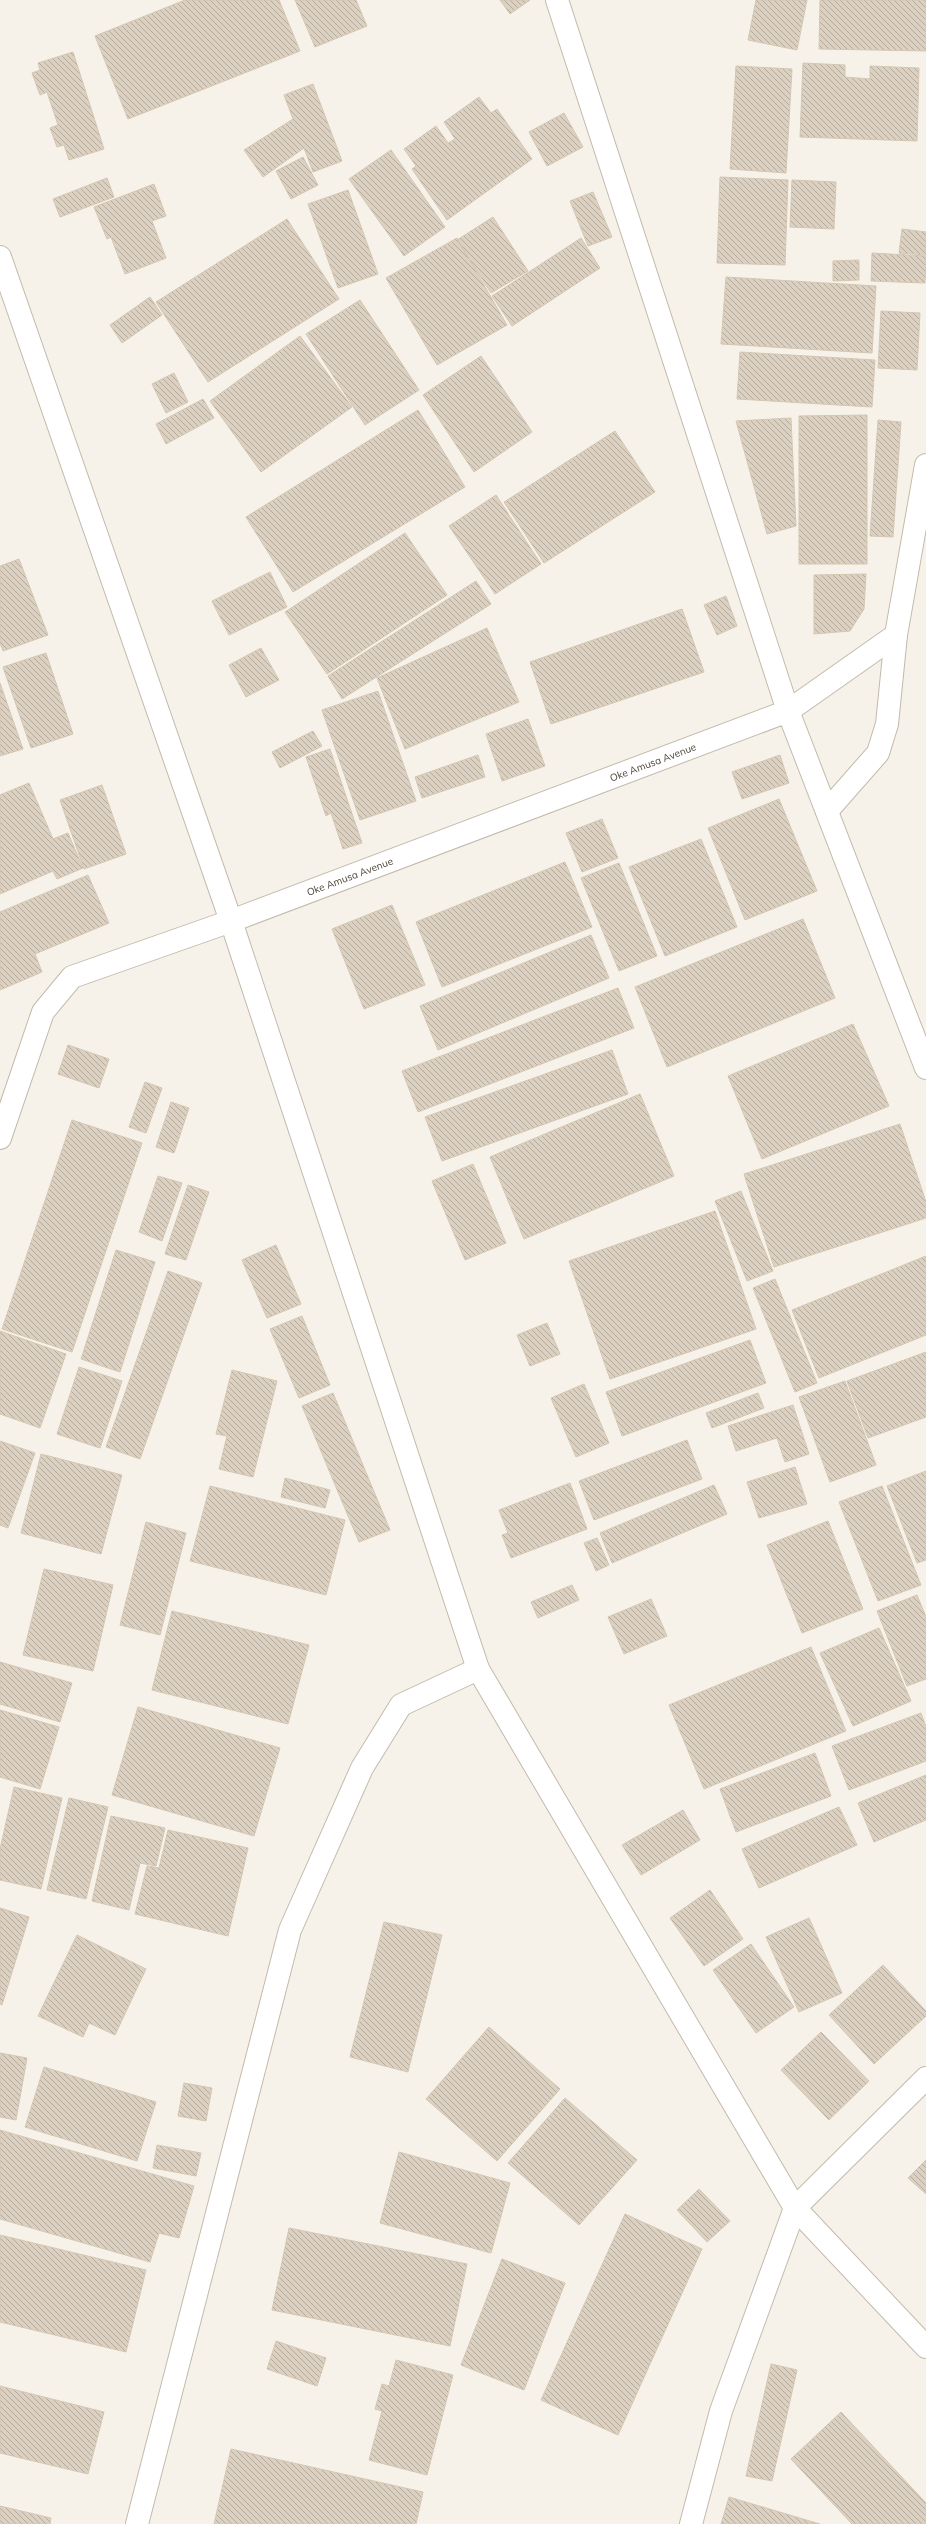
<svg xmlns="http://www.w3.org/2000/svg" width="926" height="2524" font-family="Mulish,sans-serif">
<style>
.building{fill:url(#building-back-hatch);stroke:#d5c6b1}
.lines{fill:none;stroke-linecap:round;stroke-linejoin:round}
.minor-casing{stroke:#c3baac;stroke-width:24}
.minor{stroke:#fff;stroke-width:22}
.labels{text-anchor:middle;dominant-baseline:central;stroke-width:4;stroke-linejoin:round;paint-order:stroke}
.street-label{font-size:10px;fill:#4b4337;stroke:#fff}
</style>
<defs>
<pattern id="building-back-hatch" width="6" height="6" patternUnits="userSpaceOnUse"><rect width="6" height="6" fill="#dcd1c1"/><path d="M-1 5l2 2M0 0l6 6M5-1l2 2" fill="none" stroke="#b4ab9e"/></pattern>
</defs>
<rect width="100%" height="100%" fill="#f6f2ea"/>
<path class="building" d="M 185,0 L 279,0 L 300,51 L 128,119 L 95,36 Z
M 295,0 L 356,0 L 367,26 L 315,47 Z
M 500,0 L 530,0 L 510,14 Z
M 756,0 L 807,0 L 797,50 L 748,40 Z
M 820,0 L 926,0 L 926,51 L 819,49 Z
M 73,52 L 104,149 L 69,160 L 64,145 L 57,147 L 50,128 L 58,125 L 47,92 L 40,95 L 32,73 L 40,70 L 38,63 Z
M 803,63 L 845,65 L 845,77 L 870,79 L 870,66 L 919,68 L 917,141 L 800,137 Z
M 736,66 L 792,69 L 786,173 L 730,169 Z
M 313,84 L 342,161 L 313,172 L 304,148 L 263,177 L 244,150 L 293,119 L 284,95 Z
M 479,97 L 491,113 L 497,109 L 532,159 L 447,220 L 412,169 L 416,166 L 404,149 L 436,126 L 448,143 L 455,139 L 444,122 Z
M 564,113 L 583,147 L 547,166 L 529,132 Z
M 391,150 L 445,227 L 404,256 L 349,179 Z
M 303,157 L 318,185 L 291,199 L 276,171 Z
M 720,177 L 788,180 L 785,265 L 717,263 Z
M 107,178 L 114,197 L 60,217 L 53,199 Z
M 792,180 L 836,182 L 834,229 L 790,227 Z
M 154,184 L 166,216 L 152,221 L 166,258 L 125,274 L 111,237 L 107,239 L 94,207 Z
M 348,190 L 378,274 L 338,288 L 308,204 Z
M 593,192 L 612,237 L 588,246 L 570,201 Z
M 493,217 L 528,271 L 491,293 L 457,240 Z
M 287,219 L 339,299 L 208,382 L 156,302 Z
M 902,229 L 926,232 L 926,255 L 899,253 Z
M 457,238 L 507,325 L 437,365 L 386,278 Z
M 581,238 L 600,268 L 512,326 L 492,296 Z
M 872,253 L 926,256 L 925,283 L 871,281 Z
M 859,260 L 859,280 L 833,281 L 833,261 Z
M 726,277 L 876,286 L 872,353 L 721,344 Z
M 150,297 L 162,315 L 122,343 L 110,325 Z
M 360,300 L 419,390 L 365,425 L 306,334 Z
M 881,311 L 920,313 L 917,370 L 878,368 Z
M 300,336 L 352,407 L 261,472 L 210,401 Z
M 740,352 L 875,360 L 872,407 L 737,399 Z
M 481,356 L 532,432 L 474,472 L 423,395 Z
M 174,373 L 188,402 L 166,413 L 152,384 Z
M 203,399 L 214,418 L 166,444 L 156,424 Z
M 418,410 L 465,487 L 293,592 L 246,517 Z
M 867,415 L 867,564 L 799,564 L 799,416 Z
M 791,418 L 796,526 L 767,534 L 736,421 Z
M 878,420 L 901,422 L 893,537 L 870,536 Z
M 615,431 L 655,492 L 544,563 L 504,502 Z
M 496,495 L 541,564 L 495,594 L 449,526 Z
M 405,533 L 447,595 L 327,674 L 285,612 Z
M 19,559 L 48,635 L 3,651 L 0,643 L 0,566 Z
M 270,572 L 287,607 L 229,635 L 212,601 Z
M 866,574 L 864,609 L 850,631 L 814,634 L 814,575 Z
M 476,581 L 491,604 L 342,699 L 328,676 Z
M 726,596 L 737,626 L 717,635 L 704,605 Z
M 682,609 L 704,672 L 551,724 L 530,662 Z
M 487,628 L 519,702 L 405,749 L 377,678 Z
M 261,648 L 279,680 L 246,697 L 229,665 Z
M 46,653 L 73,734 L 31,748 L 3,667 Z
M 0,683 L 23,749 L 0,756 Z
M 378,691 L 416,801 L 360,820 L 322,710 Z
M 528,719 L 545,766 L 502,781 L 486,734 Z
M 313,731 L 322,746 L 280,768 L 272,752 Z
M 330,749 L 362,843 L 343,849 L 331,813 L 326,816 L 306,757 Z
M 478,755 L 485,777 L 422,798 L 415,777 Z
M 780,755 L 789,783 L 742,799 L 732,772 Z
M 29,783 L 53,839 L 68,833 L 83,868 L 57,879 L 53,871 L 0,894 L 0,795 Z
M 102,785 L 126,854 L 84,869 L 60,800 Z
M 779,799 L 817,891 L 745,920 L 708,828 Z
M 602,819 L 618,858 L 582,872 L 566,833 Z
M 701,839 L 737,927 L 665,956 L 629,867 Z
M 565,862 L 592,927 L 442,987 L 416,922 Z
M 619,863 L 657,956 L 619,971 L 581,878 Z
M 88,875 L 109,923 L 35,954 L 42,972 L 0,990 L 0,912 Z
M 392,905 L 425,985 L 364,1009 L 332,929 Z
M 803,919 L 835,998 L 667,1067 L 635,987 Z
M 591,935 L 609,978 L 438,1050 L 420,1006 Z
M 618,988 L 634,1028 L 418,1112 L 402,1071 Z
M 853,1024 L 889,1106 L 762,1159 L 728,1076 Z
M 68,1045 L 109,1059 L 99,1088 L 58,1074 Z
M 612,1050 L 628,1094 L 442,1161 L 425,1117 Z
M 145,1082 L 162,1088 L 146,1133 L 129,1127 Z
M 640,1094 L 674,1176 L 524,1239 L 490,1157 Z
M 171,1102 L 189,1108 L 174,1153 L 156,1147 Z
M 72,1120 L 142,1143 L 72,1352 L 2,1329 Z
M 900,1124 L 926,1202 L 926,1218 L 774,1267 L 744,1174 Z
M 473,1164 L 506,1243 L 465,1260 L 432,1181 Z
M 158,1176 L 182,1183 L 162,1241 L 139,1232 Z
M 188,1185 L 209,1192 L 186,1260 L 165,1254 Z
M 741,1191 L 773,1271 L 747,1281 L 715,1201 Z
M 715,1211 L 756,1329 L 610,1379 L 569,1261 Z
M 276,1245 L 301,1304 L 267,1318 L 242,1260 Z
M 116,1250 L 155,1262 L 120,1372 L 81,1359 Z
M 926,1256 L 926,1335 L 819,1378 L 792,1310 Z
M 168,1271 L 202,1283 L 140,1459 L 106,1447 Z
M 775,1279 L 817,1383 L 795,1392 L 753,1288 Z
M 302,1316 L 330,1385 L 299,1398 L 270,1329 Z
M 547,1323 L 560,1354 L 530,1366 L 517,1335 Z
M 0,1331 L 66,1354 L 40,1428 L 0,1414 Z
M 750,1340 L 766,1383 L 622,1436 L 606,1392 Z
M 926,1352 L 926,1417 L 868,1438 L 847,1381 Z
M 79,1367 L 122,1381 L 100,1448 L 57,1434 Z
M 232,1370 L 277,1381 L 253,1477 L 219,1469 L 227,1436 L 216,1434 Z
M 845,1381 L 876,1465 L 830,1482 L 799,1397 Z
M 584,1384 L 609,1443 L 576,1457 L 551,1398 Z
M 333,1393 L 390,1530 L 359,1542 L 302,1406 Z
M 758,1393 L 764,1408 L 712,1428 L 706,1413 Z
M 793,1405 L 809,1454 L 785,1462 L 777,1438 L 736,1451 L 728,1426 Z
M 687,1440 L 702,1479 L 594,1520 L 579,1481 Z
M 0,1441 L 35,1453 L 8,1528 L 0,1525 Z
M 41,1454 L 122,1475 L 101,1554 L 21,1533 Z
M 795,1467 L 807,1504 L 759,1518 L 747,1482 Z
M 926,1471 L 926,1560 L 917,1563 L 887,1486 Z
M 285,1478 L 330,1490 L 325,1508 L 281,1497 Z
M 570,1483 L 587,1529 L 511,1558 L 502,1535 L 508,1533 L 499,1510 Z
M 714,1485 L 727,1514 L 612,1563 L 600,1533 Z
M 210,1486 L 345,1520 L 326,1595 L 190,1561 Z
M 882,1486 L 921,1585 L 878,1601 L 839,1502 Z
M 828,1521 L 863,1609 L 802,1633 L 767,1545 Z
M 146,1522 L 186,1533 L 160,1635 L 120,1625 Z
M 597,1538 L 609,1565 L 596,1571 L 584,1543 Z
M 44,1569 L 113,1585 L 93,1671 L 23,1655 Z
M 572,1585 L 579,1600 L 538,1618 L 531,1602 Z
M 917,1595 L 926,1617 L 926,1679 L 907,1686 L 877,1611 Z
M 651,1599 L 667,1636 L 624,1654 L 608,1617 Z
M 172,1611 L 309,1645 L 288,1724 L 152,1690 Z
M 879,1628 L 911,1701 L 853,1726 L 820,1653 Z
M 811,1647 L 846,1731 L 704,1789 L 669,1705 Z
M 0,1662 L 72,1683 L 60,1722 L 0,1704 Z
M 138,1707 L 280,1748 L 254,1836 L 112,1795 Z
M 0,1710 L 59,1727 L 40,1789 L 0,1777 Z
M 921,1713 L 926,1727 L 926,1761 L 849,1790 L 832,1746 Z
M 815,1753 L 831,1796 L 736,1832 L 720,1789 Z
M 926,1775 L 926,1820 L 874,1842 L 858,1803 Z
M 14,1787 L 62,1798 L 41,1889 L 0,1880 L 0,1849 Z
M 69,1798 L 108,1807 L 86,1899 L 47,1890 Z
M 839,1807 L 857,1845 L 759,1888 L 742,1849 Z
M 683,1810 L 700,1840 L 641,1875 L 622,1845 Z
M 111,1816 L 165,1828 L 156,1866 L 140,1863 L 129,1910 L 92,1901 Z
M 168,1830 L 248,1848 L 228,1936 L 135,1914 L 147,1866 L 159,1868 Z
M 710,1890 L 743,1939 L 704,1966 L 670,1918 Z
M 0,1908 L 29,1917 L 2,2005 L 0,2004 Z
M 809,1918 L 842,1993 L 799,2012 L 766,1937 Z
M 384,1922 L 442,1935 L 408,2072 L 350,2057 Z
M 77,1935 L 146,1969 L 115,2035 L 89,2023 L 83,2037 L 38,2016 Z
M 751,1944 L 794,2007 L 756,2033 L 713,1970 Z
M 883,1965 L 926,2011 L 926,2016 L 874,2064 L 829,2015 Z
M 489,2027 L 560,2089 L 497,2161 L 426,2099 Z
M 821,2032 L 869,2081 L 829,2120 L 781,2070 Z
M 0,2053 L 27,2058 L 16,2120 L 0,2117 Z
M 44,2067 L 156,2102 L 137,2161 L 25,2127 Z
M 184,2083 L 212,2088 L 206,2121 L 178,2116 Z
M 565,2098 L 637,2160 L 579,2225 L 508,2163 Z
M 0,2130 L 194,2186 L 179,2238 L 159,2233 L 150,2262 L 0,2219 Z
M 157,2145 L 201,2153 L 196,2176 L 153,2168 Z
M 399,2152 L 510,2183 L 491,2253 L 380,2223 Z
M 926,2160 L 926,2194 L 908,2178 Z
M 699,2189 L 730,2221 L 707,2242 L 677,2210 Z
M 625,2214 L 702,2249 L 618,2435 L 541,2400 Z
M 289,2228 L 467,2264 L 450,2346 L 272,2310 Z
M 0,2235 L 146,2270 L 126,2352 L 0,2322 Z
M 502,2259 L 565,2283 L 524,2390 L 461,2365 Z
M 276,2341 L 326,2358 L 317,2386 L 267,2369 Z
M 396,2360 L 453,2375 L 427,2475 L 369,2460 L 382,2411 L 375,2409 L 382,2384 L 389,2386 Z
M 771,2364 L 797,2370 L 772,2481 L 746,2476 Z
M 0,2386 L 104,2412 L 88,2474 L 0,2453 Z
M 841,2412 L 926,2503 L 926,2524 L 852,2524 L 791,2459 Z
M 231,2449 L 423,2492 L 416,2524 L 214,2524 Z
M 729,2497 L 820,2524 L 721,2524 Z
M 0,2506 L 51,2518 L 50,2524 L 0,2524 Z"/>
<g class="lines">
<g class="minor-casing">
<g id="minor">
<path d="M 557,0 L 788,711 L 926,1068"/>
<path d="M 0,257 L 231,921 L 478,1669 L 795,2208 L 926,2347"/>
<path d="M 827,811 L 878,753 L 887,724 L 896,635"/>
<path id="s1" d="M 0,1138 L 43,1012 L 72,977 L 231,921 L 788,711 L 896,635 L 926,465"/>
<path d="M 137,2524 L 290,1930 L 362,1768 L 401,1705 L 478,1669"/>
<path d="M 691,2524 L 721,2411 L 795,2208 L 926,2078"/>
</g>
</g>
<use href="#minor" class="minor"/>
</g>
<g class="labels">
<g class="street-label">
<text stroke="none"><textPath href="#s1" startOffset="798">Oke Amusa Avenue</textPath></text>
<text stroke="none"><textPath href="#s1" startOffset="474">Oke Amusa Avenue</textPath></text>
</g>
</g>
</svg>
